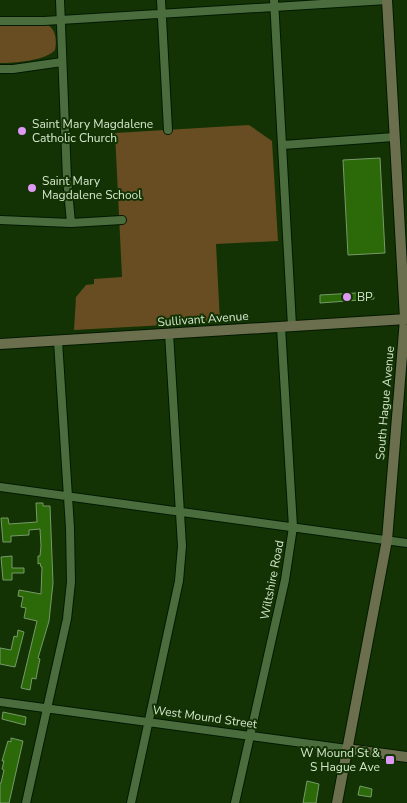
<svg xmlns="http://www.w3.org/2000/svg" width="407" height="803" font-family="'Nunito Sans',sans-serif">
<style>
.green{fill:#674d21}
.building{fill:#2c6909;stroke:#769a69}
.lines{fill:none;stroke-linecap:round;stroke-linejoin:round}
.street-casing{stroke:#031900;stroke-width:10}
.secondary-casing{stroke:#031900;stroke-width:12}
.street{stroke:#4b6d3e;stroke-width:8}
.secondary{stroke:#6c6f4e;stroke-width:10}
.poi-dot{fill:#dd99f3;stroke:#133304;stroke-width:2}
.labels{text-anchor:middle;dominant-baseline:central;stroke-width:4;stroke-linejoin:round;paint-order:stroke}
.poi-label{font-size:12px;fill:#d3e7cd;stroke:#133304;text-anchor:start}
.street-label{font-size:12px;fill:#d3e7cd;stroke:#133304}
</style>
<rect width="100%" height="100%" fill="#133304"/>
<path class="green" d="M 0,24 L 48,25 C 56,30 57,41 55,50 C 45,61 14,63 0,63 Z
M 249,125 L 272,141 L 278,241 L 216,244 L 220,322 L 74,330 L 76,297 L 86,285 L 94,284 L 94,279 L 122,277 L 115,133 Z"/>
<path class="building" d="M 380,158 L 385,253 L 348,255 L 343,160 Z
M 373,292 L 374,299 L 320,303 L 320,295 Z
M 36,503 L 43,503 L 43,506 L 50,506 L 53,583 L 49,621 L 38,658 L 40,659 L 38,668 L 36,679 L 32,678 L 30,690 L 21,688 L 37,621 L 24,618 L 26,608 L 21,607 L 23,597 L 18,596 L 19,590 L 41,594 L 42,567 L 41,567 L 40,563 L 38,564 L 38,556 L 40,556 L 41,546 L 40,529 L 29,530 L 29,535 L 11,536 L 11,542 L 3,542 L 1,518 L 8,518 L 9,524 L 37,522 Z
M 12,556 L 12,568 L 24,568 L 24,573 L 12,573 L 12,580 L 3,580 L 1,557 Z
M 18,630 L 24,632 L 15,667 L 0,664 L 0,648 L 11,650 L 14,636 L 17,637 Z
M 3,712 L 26,717 L 25,725 L 2,719 Z
M 11,738 L 23,741 L 9,803 L 0,803 L 0,783 L 1,783 L 4,770 L 2,769 L 4,761 L 2,761 L 8,741 L 11,742 Z
M 307,781 L 319,784 L 316,803 L 303,803 Z
M 360,786 L 372,789 L 371,797 L 358,795 Z"/>
<g class="lines">
<g class="street-casing">
<path id="street" d="M 60,0 L 67,179 L 71,223
M 161,0 L 168,130
M 274,0 L 292,326
M 0,21 L 44,21 L 387,0
M 0,69 L 13,69 L 62,62
M 283,145 L 394,137
M 0,220 L 71,223 L 122,220
M 0,487 L 407,543
M 0,702 L 347,749
M 26,803 L 67,619 L 71,582 L 70,528 L 58,341
M 131,803 L 179,581 L 182,546 L 169,333
M 235,803 L 285,580 L 293,527 L 281,327"/>
</g>
<g class="secondary-casing">
<path id="secondary" d="M 0,344 L 407,319
M 347,749 L 407,757
M 337,803 L 387,540 L 405,319 L 387,0"/>
</g>
<use href="#street" class="street"/>
<use href="#secondary" class="secondary"/>
</g>
<g class="poi-dot">
<circle cx="22" cy="131" r="5"/>
<circle cx="32" cy="188" r="5"/>
<circle cx="347" cy="297" r="5"/>
<rect x="385" y="755" width="10" height="10" rx="2.5"/>
</g>
<g class="labels">
<g class="poi-label">
<text x="32" y="124">Saint Mary Magdalene<tspan x="32" dy="14">Catholic Church</tspan></text>
<text x="42" y="181">Saint Mary<tspan x="42" dy="14">Magdalene School</tspan></text>
<text x="357" y="297">BP</text>
<text x="380" y="753" text-anchor="end">W Mound St &amp;<tspan x="380" dy="14">S Hague Ave</tspan></text>
</g>
<g class="street-label">
<text transform="translate(203 319) rotate(-4)">Sullivant Avenue</text>
<text transform="translate(385 403) rotate(-85)">South Hague Avenue</text>
<text transform="translate(272 580) rotate(-79)">Wiltshire Road</text>
<text transform="translate(205 717) rotate(8)">West Mound Street</text>
</g>
</g>
</svg>
